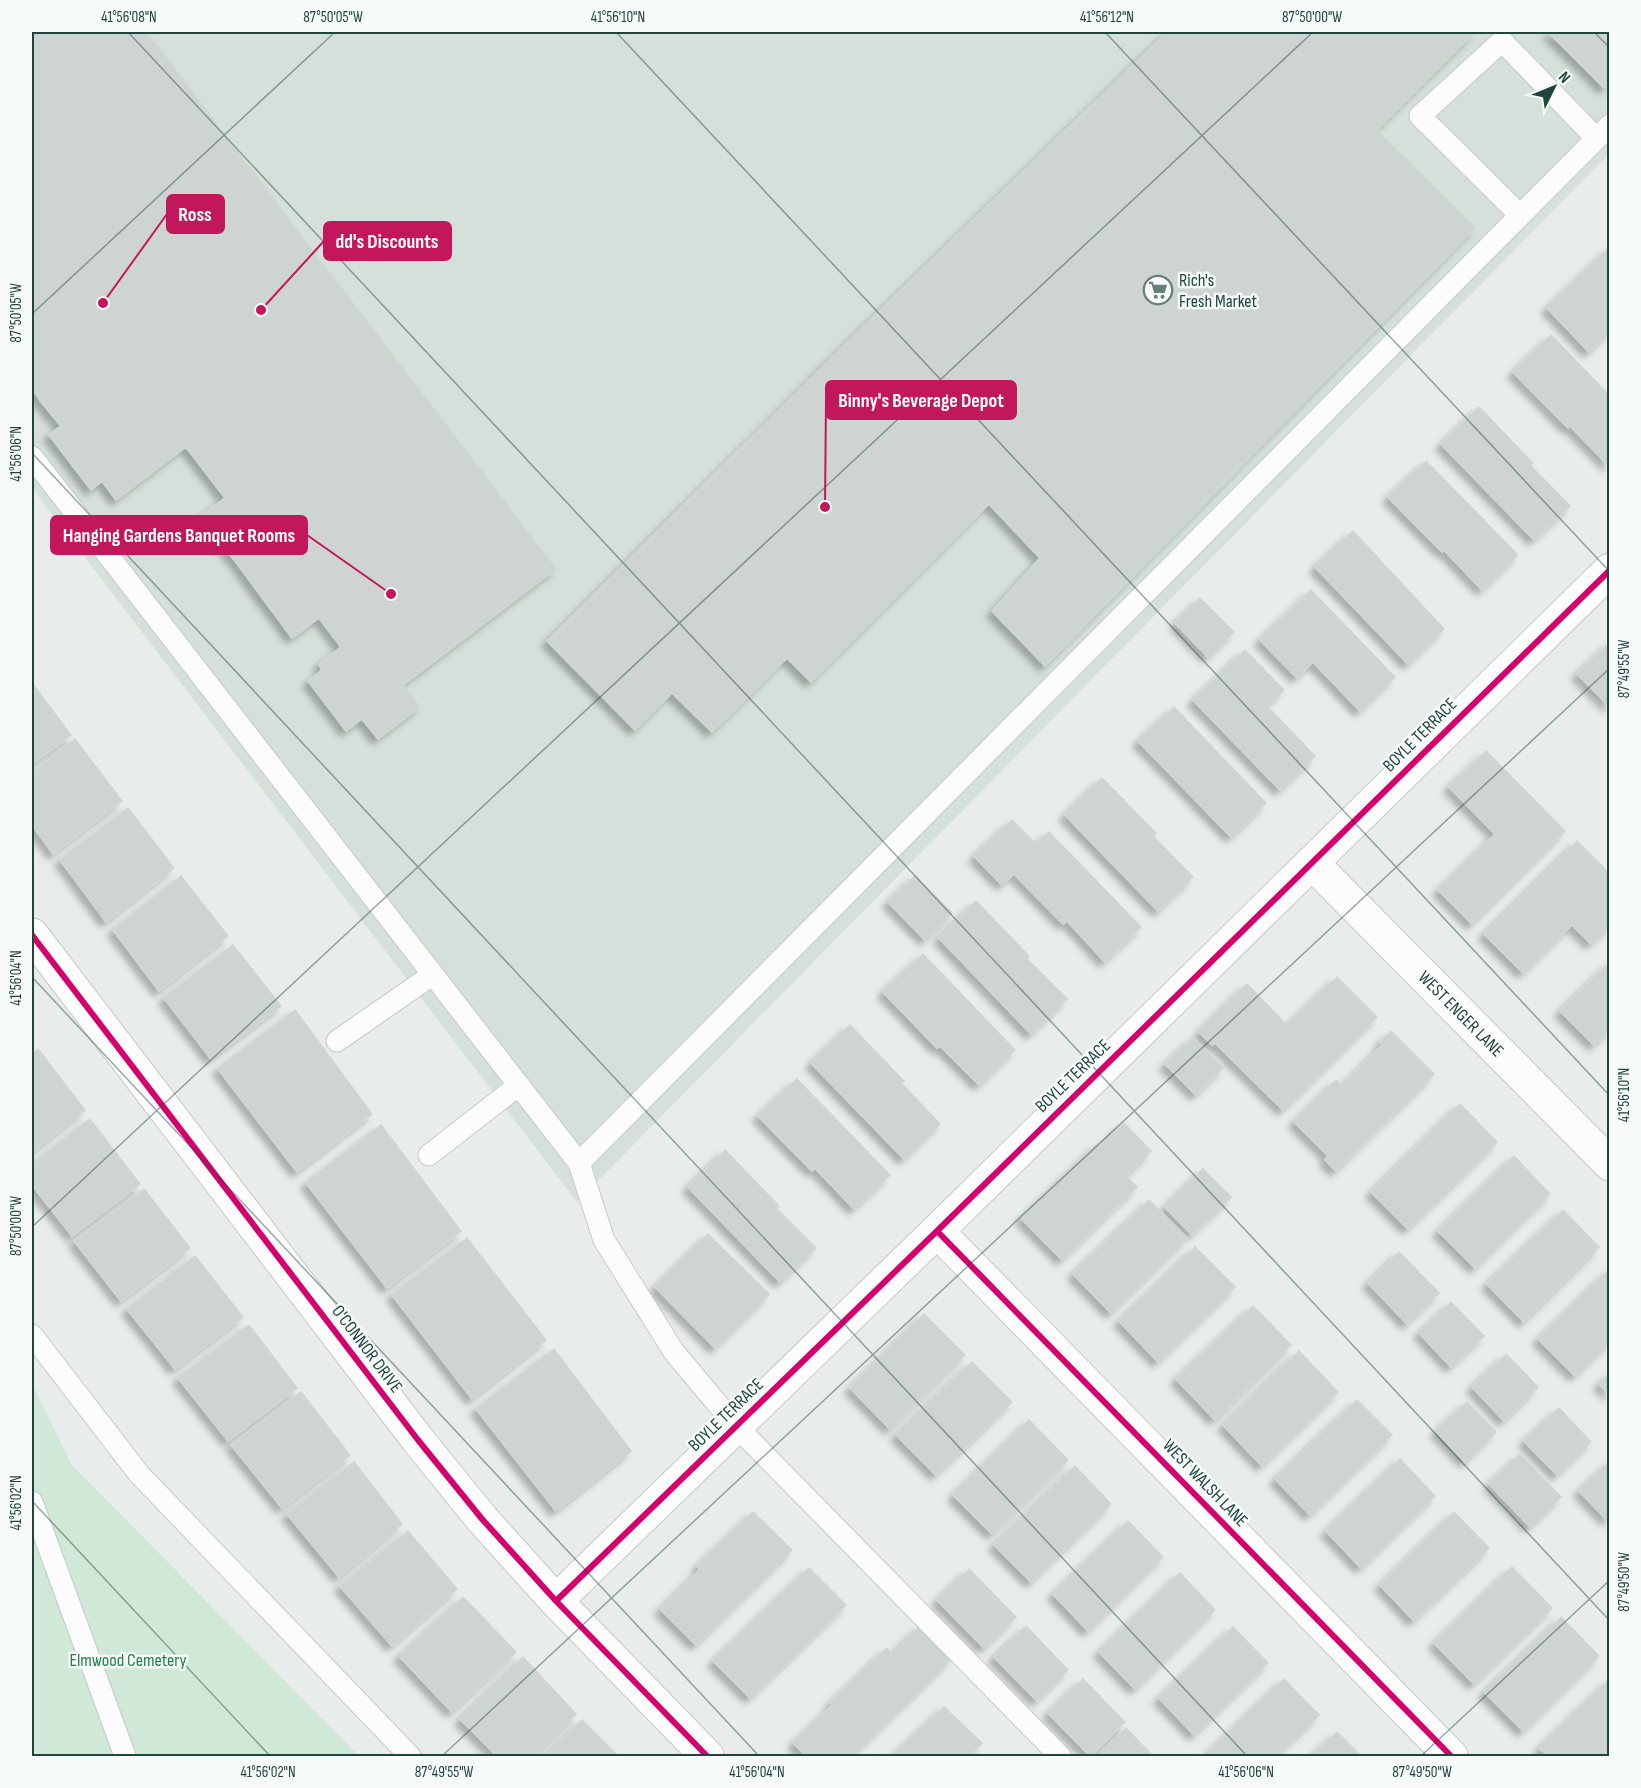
<svg xmlns="http://www.w3.org/2000/svg" width="1641" height="1788" font-family="'Sofia Sans Condensed',sans-serif">
<style>
.built{fill:#d5e0db}
.green{fill:#d0e8d7}
.building{fill:#ced4d2;stroke:#d0d6d4;stroke-width:1.5;filter:url(#shadow)}
.lines{fill:none;stroke-linecap:round;stroke-linejoin:round}
.service-casing{stroke:#c4cac8;stroke-width:23}
.minor-casing{stroke:#c4cac8;stroke-width:35}
.service{stroke:#fcfcfc;stroke-width:21}
.minor{stroke:#fcfcfc;stroke-width:33}
.cycleway-casing{stroke:#f6fbf9;stroke-width:10}
.cycleway{stroke:#d6006c;stroke-width:6}
.ticks{fill:none;stroke:#21443b;stroke-width:1.5;stroke-opacity:0.45}
.labels{text-anchor:middle;dominant-baseline:central;stroke-width:5;stroke-linejoin:round;paint-order:stroke}
.poi-label{font-size:18px;fill:#21443b;stroke:#f6fbf9;text-anchor:start}
.street-label{font-size:18px;fill:#21443b;stroke:#f6fbf9}
.park-label{font-size:18px;fill:#26804a;stroke:#f6fbf9}
.leader{fill:none;stroke:#c2185b;stroke-width:2}
.callout-dot{fill:#c2185b;stroke:#f6fbf9;stroke-width:2}
.callout{fill:#c2185b;stroke:#c2185b;stroke-width:2}
.callout-label{font-size:20px;text-anchor:middle;font-weight:bold;fill:#fff}
.neatline{fill:none;stroke:#21443b;stroke-width:2}
.ticks-label{font-size:15px;text-anchor:middle;fill:#21443b}
</style>
<defs>
<filter id="shadow"><feDropShadow dx="-5.5" dy="5.5" stdDeviation="3" flood-color="#0004"/></filter>
</defs>
<rect width="100%" height="100%" fill="#e8edeb"/>
<path class="built" d="M 32,32 L 1609,32 L 1609,154 L 577,1202 L 32,488 Z"/>
<path class="green" d="M 32,1385 L 36,1392 L 71,1464 L 359,1756 L 32,1756 Z"/>
<path class="building" d="M 32,32 L 147,32 L 287,217 L 42,403 L 32,389 Z
M 1167,32 L 1278,32 L 1475,228 L 1045,666 L 992,611 L 1040,558 L 989,504 L 838,351 Z
M 1278,32 L 1475,32 L 1377,130 Z
M 1548,32 L 1610,32 L 1610,83 L 1604,88 Z
M 287,217 L 434,409 L 235,561 L 200,517 L 225,498 L 186,447 L 116,500 L 102,481 L 91,490 L 49,435 L 61,426 L 42,403 Z
M 1610,247 L 1610,332 L 1589,352 L 1547,308 Z
M 1551,335 L 1610,396 L 1609,466 L 1570,426 L 1568,428 L 1513,372 Z
M 838,351 L 989,504 L 811,682 L 787,658 L 712,732 L 672,693 L 635,730 L 547,641 Z
M 1479,407 L 1533,463 L 1530,465 L 1570,506 L 1534,540 L 1441,444 Z
M 434,409 L 556,569 L 403,685 L 420,707 L 378,739 L 362,719 L 346,731 L 308,681 L 322,670 L 319,664 L 341,647 L 319,618 L 292,638 L 235,561 Z
M 1426,461 L 1518,555 L 1482,590 L 1444,550 L 1442,552 L 1388,497 Z
M 1353,531 L 1444,629 L 1408,664 L 1315,567 Z
M 1311,590 L 1395,677 L 1360,711 L 1313,662 L 1297,678 L 1260,640 Z
M 1200,598 L 1234,632 L 1208,657 L 1175,623 Z
M 1610,642 L 1610,707 L 1577,674 Z
M 1245,650 L 1284,690 L 1267,706 L 1315,756 L 1280,790 L 1193,700 Z
M 32,683 L 71,735 L 32,764 Z
M 1174,707 L 1266,803 L 1231,837 L 1138,741 Z
M 75,739 L 122,801 L 53,854 L 32,825 L 32,773 Z
M 1486,751 L 1565,831 L 1472,924 L 1438,890 L 1495,834 L 1449,787 Z
M 1102,778 L 1156,833 L 1153,836 L 1193,877 L 1158,911 L 1065,815 Z
M 128,808 L 174,868 L 106,922 L 60,860 Z
M 1012,820 L 1036,844 L 1049,832 L 1141,927 L 1105,962 L 1067,921 L 1063,924 L 1014,874 L 1002,885 L 974,856 Z
M 1577,841 L 1607,871 L 1610,869 L 1610,926 L 1591,944 L 1572,925 L 1523,973 L 1484,934 Z
M 181,876 L 228,936 L 159,991 L 113,930 Z
M 915,876 L 952,913 L 925,940 L 888,902 Z
M 976,901 L 1029,956 L 1027,959 L 1067,999 L 1031,1034 L 939,938 Z
M 233,945 L 281,1006 L 211,1059 L 164,998 Z
M 923,954 L 1015,1050 L 979,1085 L 940,1046 L 937,1048 L 883,992 Z
M 1610,962 L 1610,1030 L 1594,1045 L 1560,1011 Z
M 1337,977 L 1377,1017 L 1283,1110 L 1215,1043 L 1212,1045 L 1199,1032 L 1247,984 L 1287,1025 Z
M 295,1010 L 372,1114 L 297,1172 L 218,1069 Z
M 850,1025 L 904,1081 L 901,1083 L 940,1124 L 904,1159 L 811,1063 Z
M 1391,1031 L 1434,1074 L 1336,1171 L 1325,1160 L 1328,1156 L 1294,1122 L 1336,1080 L 1342,1086 L 1382,1045 L 1380,1043 Z
M 1193,1037 L 1223,1068 L 1196,1095 L 1165,1064 Z
M 38,1049 L 85,1110 L 32,1152 L 32,1054 Z
M 797,1079 L 890,1175 L 854,1209 L 815,1168 L 812,1171 L 758,1116 Z
M 1460,1104 L 1497,1142 L 1408,1229 L 1371,1192 Z
M 90,1119 L 140,1184 L 72,1236 L 32,1185 L 32,1164 Z
M 1124,1123 L 1151,1151 L 1126,1176 L 1137,1187 L 1062,1260 L 1021,1218 L 1096,1145 L 1099,1148 Z
M 381,1125 L 461,1231 L 387,1288 L 306,1183 Z
M 725,1150 L 779,1206 L 776,1208 L 816,1248 L 780,1282 L 688,1187 Z
M 1514,1156 L 1550,1194 L 1475,1268 L 1438,1231 Z
M 1203,1169 L 1231,1197 L 1192,1235 L 1165,1207 Z
M 144,1189 L 190,1248 L 121,1301 L 74,1241 Z
M 1149,1200 L 1187,1238 L 1111,1313 L 1073,1274 Z
M 1563,1210 L 1599,1247 L 1524,1322 L 1487,1284 Z
M 708,1234 L 769,1294 L 715,1348 L 655,1287 Z
M 467,1238 L 546,1340 L 472,1399 L 392,1295 Z
M 1195,1247 L 1235,1287 L 1158,1362 L 1119,1321 Z
M 1399,1252 L 1439,1293 L 1407,1324 L 1368,1283 Z
M 195,1256 L 243,1317 L 175,1369 L 127,1309 Z
M 1610,1269 L 1610,1342 L 1575,1376 L 1538,1339 Z
M 1451,1302 L 1484,1336 L 1451,1367 L 1419,1333 Z
M 1253,1306 L 1291,1345 L 1215,1420 L 1176,1379 Z
M 924,1314 L 965,1355 L 890,1429 L 850,1388 Z
M 249,1325 L 297,1388 L 228,1441 L 178,1378 Z
M 554,1349 L 631,1451 L 556,1511 L 476,1409 Z
M 1299,1351 L 1338,1392 L 1262,1466 L 1223,1425 Z
M 1506,1354 L 1538,1387 L 1504,1421 L 1472,1387 Z
M 972,1362 L 1012,1402 L 936,1475 L 896,1435 Z
M 1610,1373 L 1610,1395 L 1599,1384 Z
M 301,1392 L 350,1455 L 282,1508 L 231,1445 Z
M 1357,1400 L 1392,1435 L 1310,1515 L 1275,1479 Z
M 1467,1402 L 1496,1432 L 1465,1462 L 1436,1431 Z
M 1559,1408 L 1591,1442 L 1557,1475 L 1524,1441 Z
M 1029,1420 L 1068,1460 L 992,1534 L 953,1495 Z
M 1520,1454 L 1561,1497 L 1530,1527 L 1489,1484 Z
M 1400,1459 L 1435,1496 L 1361,1568 L 1326,1531 Z
M 1610,1461 L 1610,1517 L 1607,1520 L 1579,1491 Z
M 354,1462 L 402,1524 L 339,1577 L 287,1514 Z
M 1075,1466 L 1111,1504 L 1031,1582 L 994,1545 Z
M 753,1512 L 792,1550 L 696,1645 L 660,1609 L 700,1569 L 697,1566 Z
M 1454,1512 L 1489,1548 L 1414,1621 L 1380,1585 Z
M 1128,1521 L 1163,1557 L 1088,1631 L 1053,1594 Z
M 408,1531 L 457,1589 L 392,1646 L 340,1586 Z
M 1512,1567 L 1552,1608 L 1474,1684 L 1434,1643 Z
M 809,1568 L 846,1605 L 750,1698 L 713,1661 Z
M 969,1569 L 1016,1617 L 984,1648 L 937,1600 Z
M 1180,1573 L 1215,1610 L 1135,1689 L 1099,1652 Z
M 463,1597 L 516,1652 L 452,1712 L 399,1656 Z
M 1561,1617 L 1599,1656 L 1523,1731 L 1484,1692 Z
M 920,1626 L 952,1658 L 852,1756 L 806,1756 L 793,1743 L 832,1705 L 830,1703 L 887,1648 L 892,1654 Z
M 1026,1626 L 1068,1670 L 1037,1701 L 994,1657 Z
M 1233,1627 L 1268,1663 L 1194,1735 L 1159,1698 Z
M 523,1657 L 576,1714 L 534,1756 L 497,1756 L 460,1719 Z
M 1083,1679 L 1125,1722 L 1090,1756 L 1048,1713 Z
M 1284,1679 L 1319,1715 L 1276,1756 L 1213,1756 L 1209,1752 Z
M 1610,1679 L 1610,1756 L 1548,1756 L 1539,1748 Z
M 944,1707 L 982,1743 L 968,1756 L 893,1756 Z
M 582,1720 L 618,1756 L 545,1756 Z
M 1126,1728 L 1153,1756 L 1097,1756 Z
M 1337,1732 L 1361,1756 L 1312,1756 Z"/>
<g class="lines">
<g class="service-casing">
<path id="service" d="M 1520,215 L 1420,116 L 1502,41 L 1596,138
M 32,457 L 579,1163 L 604,1240 L 674,1352 L 736,1426 L 1060,1756
M 337,1041 L 432,975
M 429,1155 L 519,1085
M 579,1163 L 1610,125
M 32,1335 L 139,1474 L 410,1756
M 32,1502 L 125,1756"/>
</g>
<g class="minor-casing">
<g id="minor">
<path id="s1" d="M 1312,863 L 1610,1164"/>
<path d="M 32,935 L 418,1440 L 482,1519 L 556,1601 L 707,1756"/>
<path d="M 937,1231 L 1451,1756"/>
<path d="M 556,1601 L 937,1231 L 1610,570"/>
</g>
</g>
<use href="#service" class="service"/>
<use href="#minor" class="minor"/>
<g class="cycleway-casing">
<path id="cycleway" d="M 32,935 L 418,1440 L 482,1519 L 556,1601 L 707,1756
M 937,1231 L 1451,1756
M 556,1601 L 937,1231 L 1610,570"/>
</g>
<use href="#cycleway" class="cycleway"/>
</g>
<path class="ticks" d="M 128,32 L 1610,1621M 616,32 L 1610,1096M 1105,32 L 1610,572M 1594,32 L 1610,48M 32,314 L 335,32M 32,453 L 1247,1756M 32,977 L 759,1756M 32,1227 L 1313,32M 32,1501 L 270,1756M 442,1756 L 1610,668M 1421,1756 L 1610,1580"/>
<defs>
<g id="supermarket-ring" transform="scale(1.5)"><circle r="9.5" fill="#f6fbf9" stroke="#677f79" stroke-width="1.5"/><path d="M-6-5.5h2.5l.6 2H6L4.5 2H-2.5L-4.4-4H-6ZM-1.5 3.2a1.3 1.3 0 1 0 .1 0ZM3 3.2a1.3 1.3 0 1 0 .1 0Z" fill="#677f79"/></g>
</defs>
<g fill-rule="evenodd">
<use href="#supermarket-ring" x="1158" y="290"/>
</g>
<g class="labels">
<g class="poi-label">
<text x="1179" y="280">Rich's<tspan x="1179" dy="21">Fresh Market</tspan></text>
</g>
<g class="street-label">
<text transform="translate(1420 735) rotate(-45)">BOYLE TERRACE</text>
<text stroke="none"><textPath href="#s1" startOffset="212">WEST ENGER LANE</textPath></text>
<text transform="translate(1073 1076) rotate(-44)">BOYLE TERRACE</text>
<text transform="translate(367 1349) rotate(53)">O'CONNOR DRIVE</text>
<text transform="translate(726 1415) rotate(-44)">BOYLE TERRACE</text>
<text transform="translate(1205 1483) rotate(46)">WEST WALSH LANE</text>
</g>
<g class="park-label">
<text x="128" y="1660">Elmwood Cemetery</text>
</g>
</g>
<path class="leader" d="M103 303L167 214M261 310L324 241M825 507L826 400M391 594L307 535"/>
<g class="callout-dot">
<circle cx="103" cy="303" r="6"/>
<circle cx="261" cy="310" r="6"/>
<circle cx="825" cy="507" r="6"/>
<circle cx="391" cy="594" r="6"/>
</g>
<g class="callout">
<rect x="167" y="195" width="57" height="38" rx="6"/>
<rect x="324" y="222" width="127" height="38" rx="6"/>
<rect x="826" y="381" width="190" height="38" rx="6"/>
<rect x="51" y="516" width="256" height="38" rx="6"/>
</g>
<g class="callout-label">
<text x="195" y="221">Ross</text>
<text x="387" y="248">dd's Discounts</text>
<text x="921" y="407">Binny's Beverage Depot</text>
<text x="179" y="542">Hanging Gardens Banquet Rooms</text>
</g>
<rect width="1641" height="1788" fill="none" stroke="#f6fbf9" stroke-width="66"/>
<g transform="translate(1554 87) rotate(47)" stroke="#f6fbf9" stroke-width="4.5" paint-order="stroke">
<path d="M0-4.5L10 22L0 15L-10 22Z" fill="#21443b"/>
<text y="-9" font-size="16" font-weight="bold" text-anchor="middle" fill="#21443b">N</text>
</g>
<rect x="33" y="33" width="1575" height="1722" class="neatline"/>
<g class="ticks-label">
<text x="129" y="22">41°56'08"N</text>
<text x="333" y="22">87°50'05"W</text>
<text x="618" y="22">41°56'10"N</text>
<text x="1107" y="22">41°56'12"N</text>
<text x="1312" y="22">87°50'00"W</text>
<text transform="translate(16 313) rotate(-90)" y="5">87°50'05"W</text>
<text transform="translate(16 454) rotate(-90)" y="5">41°56'06"N</text>
<text transform="translate(1624 669) rotate(-90)" y="5">87°49'55"W</text>
<text transform="translate(16 978) rotate(-90)" y="5">41°56'04"N</text>
<text transform="translate(1624 1095) rotate(-90)" y="5">41°56'10"N</text>
<text transform="translate(16 1226) rotate(-90)" y="5">87°50'00"W</text>
<text transform="translate(16 1503) rotate(-90)" y="5">41°56'02"N</text>
<text transform="translate(1624 1582) rotate(-90)" y="5">87°49'50"W</text>
<text x="268" y="1777">41°56'02"N</text>
<text x="444" y="1777">87°49'55"W</text>
<text x="757" y="1777">41°56'04"N</text>
<text x="1246" y="1777">41°56'06"N</text>
<text x="1422" y="1777">87°49'50"W</text>
</g>
</svg>
